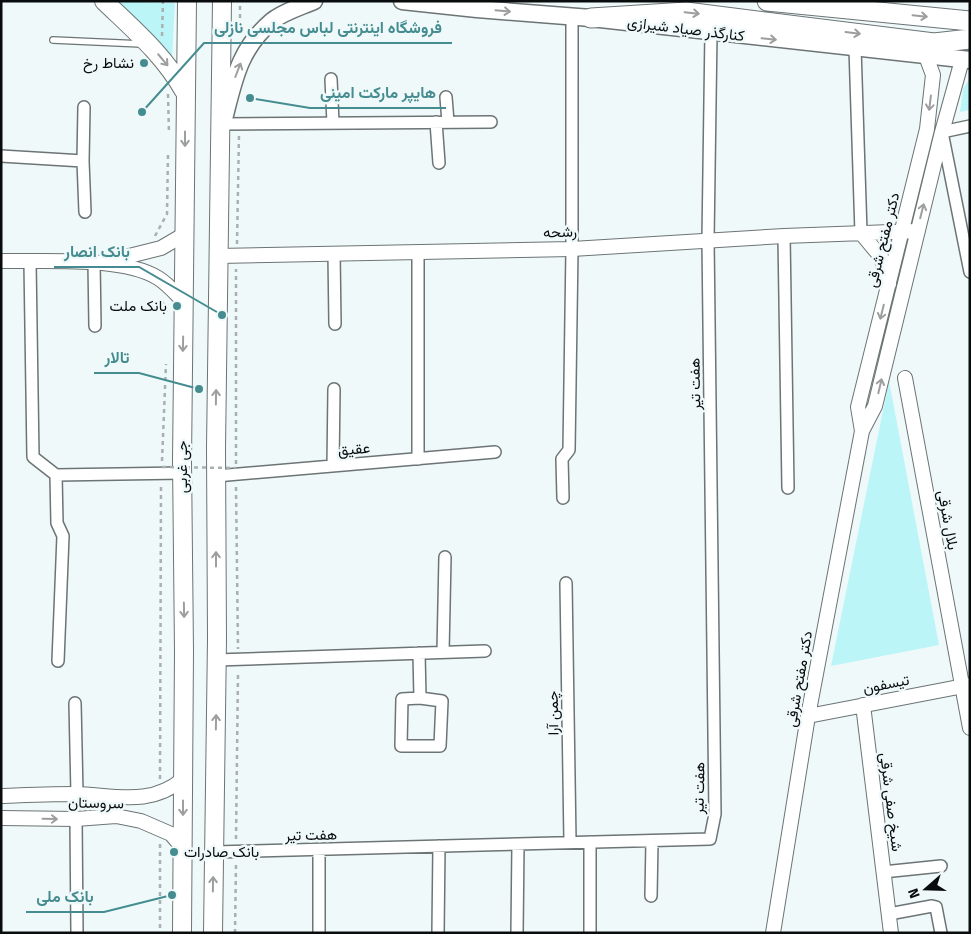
<svg xmlns="http://www.w3.org/2000/svg" width="971" height="934" font-family="'Fira Sans',Vazirmatn,sans-serif">
<style>
.green{fill:#bbf5f8}
.lines{fill:none;stroke-linecap:round;stroke-linejoin:round}
.service-casing{stroke:#6c7475;stroke-width:8}
.minor-casing{stroke:#6c7475;stroke-width:14}
.tertiary-casing{stroke:#6c7475;stroke-width:16}
.secondary-casing{stroke:#6c7475;stroke-width:19}
.primary-casing{stroke:#6c7475;stroke-width:20}
.trunk-casing{stroke:#6c7475;stroke-width:21}
.path{stroke:#a9b0b1;stroke-width:2.5;stroke-dasharray:4 4;stroke-linecap:butt}
.service{stroke:#fff;stroke-width:5.5}
.minor{stroke:#fff;stroke-width:11}
.tertiary{stroke:#fff;stroke-width:14}
.secondary{stroke:#fff;stroke-width:16}
.primary{stroke:#fff;stroke-width:18}
.trunk{stroke:#fff;stroke-width:19}
.path-bridge{stroke:#a9b0b1;stroke-width:2.5;stroke-dasharray:4 4;stroke-linecap:butt}
.oneway{stroke:#9d9e9e}
.poi-dot{fill:#458c90;stroke:#eff9f9;stroke-width:2}
.labels{text-anchor:middle;dominant-baseline:central;stroke-width:5;stroke-linejoin:round;paint-order:stroke}
.street-label{font-size:15px;fill:#090c0d;stroke:#eff9f9}
.poi-label{font-size:15px;fill:#090c0d;stroke:#eff9f9;text-anchor:end}
.leader{fill:none;stroke:#458c90;stroke-width:2}
.callout-dot{fill:#458c90;stroke:#eff9f9;stroke-width:2}
.callout-label{font-size:16px;text-anchor:middle;font-weight:bold;fill:#458c90;stroke:#eff9f9;stroke-width:5;stroke-linejoin:round;paint-order:stroke}
</style>
<rect width="100%" height="100%" fill="#eff9f9"/>
<path class="green" d="M 112,1 L 175,3 L 172,59 Z
M 970,78 L 970,110 L 960,112 L 963,89 Z
M 889,381 L 939,645 L 831,666 Z"/>
<g class="lines">
<g class="service-casing">
<path id="service" d="M 53,40 L 142,44"/>
</g>
<g class="minor-casing">
<path id="minor" d="M 855,48 L 861,233
M 331,79 L 333,123
M 446,97 L 448,122
M 84,107 L 83,161 L 85,212
M 436,122 L 439,163
M 223,124 L 491,122
M 970,126 L 942,132 L 970,272
M 1,156 L 83,161
M 784,236 L 788,488
M 418,252 L 418,459
M 334,253 L 335,324
M 30,262 L 33,457 L 56,475
M 94,262 L 95,326
M 333,466 L 334,389
M 56,475 L 57,523 L 63,536 L 58,661
M 56,475 L 182,473
M 216,476 L 495,452
M 563,498 L 562,459 L 569,450 L 572,249 L 572,16
M 566,583 L 570,842
M 443,652 L 445,557
M 419,653 L 420,698 L 402,699 L 401,746 L 440,746 L 442,701 L 420,698
M 216,660 L 485,651
M 75,703 L 77,794
M 76,819 L 77,933
M 319,850 L 319,933
M 214,852 L 710,839 L 715,814 L 708,240 L 711,32
M 883,872 L 941,866
M 651,896 L 652,841
M 889,914 L 932,906 L 936,907 L 941,933
M 438,933 L 439,846
M 517,933 L 518,844
M 590,933 L 590,842"/>
</g>
<g class="tertiary-casing">
<path id="tertiary" d="M 861,233 L 881,257 L 889,284
M 218,256 L 572,249 L 784,236 L 918,231
M 1,261 C 44,262 123,256 158,278 C 168,284 176,294 184,302
M 109,261 L 161,248 L 185,234
M 905,378 L 970,728
M 862,431 L 858,407 L 927,129 L 933,75 L 926,56
M 863,705 L 891,933
M 808,716 L 969,685
M 1,796 C 26,795 50,794 75,794 C 114,795 150,807 183,779
M 1,818 L 76,819 L 116,816 L 141,821 L 171,834 L 182,847
M 773,933 L 808,716 L 862,431 L 875,406 L 942,132 L 962,60"/>
</g>
<g class="secondary-casing">
<path id="secondary" d="M 402,1 L 477,9 L 591,18 L 970,60
M 224,119 C 234,80 239,49 272,21 C 283,12 300,7 314,1"/>
</g>
<g class="primary-casing">
<path id="primary" d="M 104,1 C 133,29 164,55 184,91
M 182,933 L 184,651 L 182,461 L 187,1
M 213,933 L 217,639 L 216,448 L 222,1"/>
</g>
<g class="trunk-casing">
<path id="trunk" d="M 767,1 L 970,21
M 591,18 L 686,12 L 934,43 L 970,39"/>
</g>
<path class="path" d="M 240,34 L 240,1
M 162,36 L 163,1
M 168,94 L 169,134
M 155,236 L 167,214 L 168,154
M 237,244 L 239,134
M 162,301 L 167,312
M 162,461 L 166,364
M 236,464 L 236,269
M 236,487 L 238,649
M 160,779 L 161,484
M 236,839 L 238,672
M 160,844 L 160,933
M 235,933 L 236,864"/>
<use href="#service" class="service"/>
<use href="#minor" class="minor"/>
<use href="#tertiary" class="tertiary"/>
<use href="#secondary" class="secondary"/>
<use href="#primary" class="primary"/>
<use href="#trunk" class="trunk"/>
<path class="path-bridge" d="M 162,467 L 236,468"/>
</g>
<defs><path id="oneway-shaft" d="M-6 0H5M1.5-3L5.5 0L1.5 3" fill="none" stroke-width="1.6" stroke-linecap="round" stroke-linejoin="round" transform="scale(1.25)"/></defs>
<g class="oneway">
<use href="#oneway-shaft" transform="translate(503 11) rotate(5)"/>
<use href="#oneway-shaft" transform="translate(692 13) rotate(6)"/>
<use href="#oneway-shaft" transform="translate(920 16) rotate(6)"/>
<use href="#oneway-shaft" transform="translate(853 33) rotate(7)"/>
<use href="#oneway-shaft" transform="translate(769 39) rotate(6)"/>
<use href="#oneway-shaft" transform="translate(163 60) rotate(50)"/>
<use href="#oneway-shaft" transform="translate(238 70) rotate(-69)"/>
<use href="#oneway-shaft" transform="translate(930 103) rotate(97)"/>
<use href="#oneway-shaft" transform="translate(185 139) rotate(90)"/>
<use href="#oneway-shaft" transform="translate(922 211) rotate(-76)"/>
<use href="#oneway-shaft" transform="translate(882 312) rotate(104)"/>
<use href="#oneway-shaft" transform="translate(183 344) rotate(91)"/>
<use href="#oneway-shaft" transform="translate(880 386) rotate(-77)"/>
<use href="#oneway-shaft" transform="translate(216 397) rotate(-89)"/>
<use href="#oneway-shaft" transform="translate(216 559) rotate(-90)"/>
<use href="#oneway-shaft" transform="translate(184 610) rotate(89)"/>
<use href="#oneway-shaft" transform="translate(216 722) rotate(-89)"/>
<use href="#oneway-shaft" transform="translate(183 808) rotate(90)"/>
<use href="#oneway-shaft" transform="translate(50 819) rotate(1)"/>
<use href="#oneway-shaft" transform="translate(213 884) rotate(-89)"/>
</g>
<g class="poi-dot">
<circle cx="144" cy="63" r="5"/>
<circle cx="177" cy="306" r="5"/>
<circle cx="174" cy="852" r="5"/>
</g>
<g class="labels">
<g class="street-label">
<text transform="translate(686 29) rotate(7)">کنارگذر صیاد شیرازی</text>
<text transform="translate(560 232) rotate(-2)">رشحه</text>
<text transform="translate(883 240) rotate(-76)">دکتر مفتح شرقی</text>
<text transform="translate(695 384) rotate(-91)">هفت تیر</text>
<text transform="translate(354 449) rotate(-5)">عقیق</text>
<text transform="translate(182 467) rotate(-90)">جی غربی</text>
<text transform="translate(948 520) rotate(80)">بلال شرقی</text>
<text transform="translate(799 679) rotate(-80)">دکتر مفتح شرقی</text>
<text transform="translate(886 684) rotate(-11)">تیسفون</text>
<text transform="translate(553 713) rotate(-91)">چمن آرا</text>
<text transform="translate(699 788) rotate(-89)">هفت تیر</text>
<text transform="translate(891 802) rotate(83)">شیخ صفی شرقی</text>
<text transform="translate(96 803) rotate(1)">سروستان</text>
<text transform="translate(311 835) rotate(-1)">هفت تیر</text>
</g>
<g class="poi-label">
<text x="134" y="63">نشاط رخ</text>
<text x="167" y="306">بانک ملت</text>
<text x="184" y="852" text-anchor="start">بانک صادرات</text>
</g>
</g>
<path class="leader" d="M142 112L204 43H452M250 98L310 108H446M222 315L139 267H54M199 389L139 373H94M172 895L104 912H26"/>
<g class="callout-dot">
<circle cx="142" cy="112" r="5"/>
<circle cx="250" cy="98" r="5"/>
<circle cx="222" cy="315" r="5"/>
<circle cx="199" cy="389" r="5"/>
<circle cx="172" cy="895" r="5"/>
</g>
<g class="callout-label">
<text x="328" y="33">فروشگاه اینترنتی لباس مجلسی نازلی</text>
<text x="378" y="98">هایپر مارکت امینی</text>
<text x="97" y="257">بانک انصار</text>
<text x="117" y="363">تالار</text>
<text x="65" y="902">بانک ملی</text>
</g>
<rect width="971" height="934" fill="none" stroke="#090c0d" stroke-width="5"/>
<g transform="translate(926 889) rotate(250)" stroke="#eff9f9" stroke-width="4" paint-order="stroke">
<path d="M0-4L9 19L0 12L-9 19Z" fill="#090c0d"/>
<text y="-8" font-size="14" font-weight="bold" text-anchor="middle" fill="#090c0d">N</text>
</g>
</svg>
